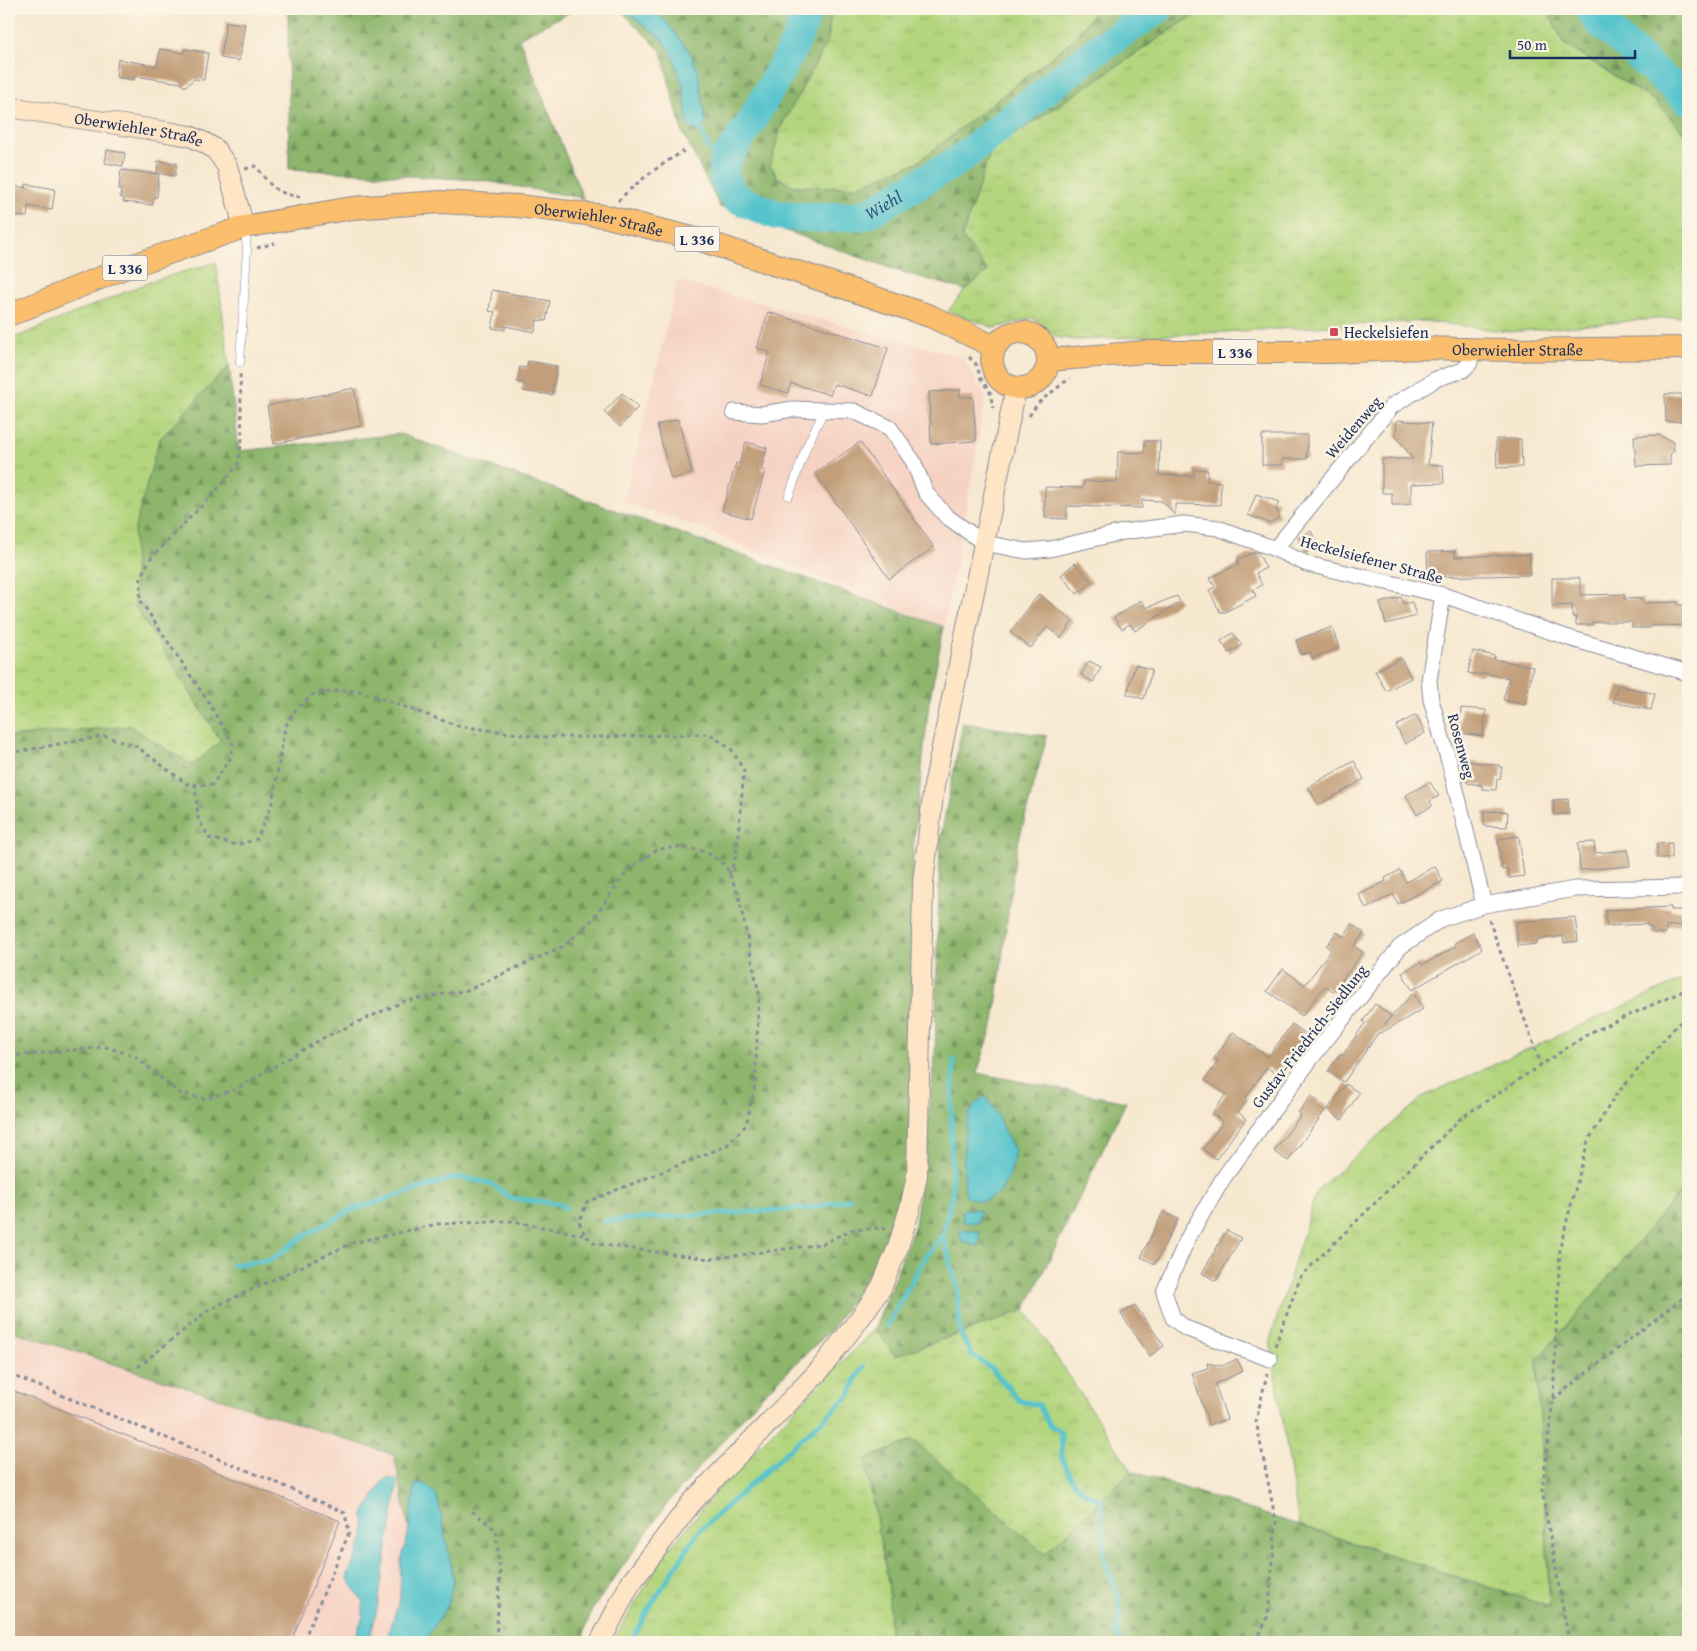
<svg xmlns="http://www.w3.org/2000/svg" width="1697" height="1651" font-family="'Gentium Book Plus',serif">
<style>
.built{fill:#f6d2c3}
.grass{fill:url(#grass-tufts);stroke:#66826e}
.forest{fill:url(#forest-firs);stroke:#547265}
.water{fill:#57c4cc;stroke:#397a95}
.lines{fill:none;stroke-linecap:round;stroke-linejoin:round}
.stream{stroke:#57c4cc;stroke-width:5}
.river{stroke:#57c4cc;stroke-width:30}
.building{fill:#c29f7a}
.service-casing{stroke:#898c97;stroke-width:9}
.minor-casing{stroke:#898c97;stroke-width:17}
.secondary-casing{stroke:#898c97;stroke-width:22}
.primary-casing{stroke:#898c97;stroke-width:24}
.path{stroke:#898c97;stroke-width:3;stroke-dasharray:4 4;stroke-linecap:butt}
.service{stroke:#fff;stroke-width:8}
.minor{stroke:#fff;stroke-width:15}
.secondary{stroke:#fde5c5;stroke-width:20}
.primary{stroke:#fabe6d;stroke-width:22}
.poi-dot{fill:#d1495b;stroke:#fcf5e5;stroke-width:2}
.labels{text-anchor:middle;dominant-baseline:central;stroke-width:5;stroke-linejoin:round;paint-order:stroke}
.shield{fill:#fcf5e5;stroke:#5e6a86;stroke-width:1}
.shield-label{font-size:15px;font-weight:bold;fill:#1b2f5e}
.street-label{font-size:16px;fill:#1b2f5e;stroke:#fcf5e5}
.poi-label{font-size:16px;fill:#1b2f5e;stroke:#fcf5e5;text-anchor:start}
.water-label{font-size:18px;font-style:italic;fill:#2d5c7f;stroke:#fcf5e5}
</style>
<defs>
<pattern id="grass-tufts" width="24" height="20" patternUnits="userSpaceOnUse" patternTransform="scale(1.25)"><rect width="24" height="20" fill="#b2d57d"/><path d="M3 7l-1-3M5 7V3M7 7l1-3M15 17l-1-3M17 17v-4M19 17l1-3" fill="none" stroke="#98b76e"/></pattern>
<pattern id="forest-firs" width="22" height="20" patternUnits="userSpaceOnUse" patternTransform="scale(1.25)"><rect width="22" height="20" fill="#8db66c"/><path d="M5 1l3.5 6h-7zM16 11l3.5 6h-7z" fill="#72945c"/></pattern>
</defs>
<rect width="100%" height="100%" fill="#fcf5e5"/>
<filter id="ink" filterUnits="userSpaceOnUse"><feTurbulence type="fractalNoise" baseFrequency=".02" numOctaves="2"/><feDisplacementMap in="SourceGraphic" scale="10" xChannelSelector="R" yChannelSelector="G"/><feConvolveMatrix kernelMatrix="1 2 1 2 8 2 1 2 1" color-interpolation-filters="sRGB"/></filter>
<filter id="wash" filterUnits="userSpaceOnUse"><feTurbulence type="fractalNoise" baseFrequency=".0096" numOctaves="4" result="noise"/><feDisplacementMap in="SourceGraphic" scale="20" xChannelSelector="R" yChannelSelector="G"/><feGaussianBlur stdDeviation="1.12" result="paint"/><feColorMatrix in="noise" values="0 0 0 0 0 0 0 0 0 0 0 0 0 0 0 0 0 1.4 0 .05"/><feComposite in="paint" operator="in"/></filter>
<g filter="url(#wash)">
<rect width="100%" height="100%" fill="#f7e8d0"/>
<path class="built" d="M 678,281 L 962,357 L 986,398 L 944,627 L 695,526 L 624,502 Z
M 9,1330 L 395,1455 L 421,1587 L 395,1642 L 9,1642 Z"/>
<path class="grass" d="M 831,9 L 1097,9 L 1073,40 L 918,162 L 855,187 L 794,186 L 777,177 L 770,165 L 781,127 L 828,40 Z
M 1203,9 L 1547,9 L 1564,44 L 1658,103 L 1688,138 L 1688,316 L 1510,332 L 1424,321 L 1077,340 L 1056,337 L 1033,318 L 995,328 L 948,311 L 965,290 L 988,271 L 961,237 L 991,150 Z
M 216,262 L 229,366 L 159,440 L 136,606 L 221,741 L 192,766 L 130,726 L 9,737 L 9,340 L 152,281 Z
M 1688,977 L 1688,1182 L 1619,1265 L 1537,1360 L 1550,1607 L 1299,1525 L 1270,1340 L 1317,1190 L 1424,1096 Z
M 1025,1310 L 1132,1471 L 1045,1554 L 913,1440 L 865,1460 L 889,1587 L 890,1642 L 612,1642 L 665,1554 L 724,1482 L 875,1328 L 896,1356 Z"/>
<path class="forest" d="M 288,9 L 576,9 L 519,38 L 583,198 L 479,180 L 289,169 Z
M 607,9 L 831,9 L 828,40 L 781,127 L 770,165 L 777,177 L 794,186 L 855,187 L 918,162 L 1073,40 L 1097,9 L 1203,9 L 991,150 L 962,237 L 988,271 L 965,290 L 898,271 L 720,207 L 682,131 L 661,51 L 622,12 Z
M 1547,9 L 1688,9 L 1688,138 L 1658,103 L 1564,44 Z
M 229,366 L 239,451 L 400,434 L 944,627 L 929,703 L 913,849 L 915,1140 L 884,1250 L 833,1328 L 759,1399 L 666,1505 L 592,1610 L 581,1642 L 395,1642 L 421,1587 L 394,1455 L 9,1330 L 9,737 L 130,726 L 192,765 L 221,741 L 135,606 L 134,531 L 159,440 Z
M 963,723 L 1047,736 L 1016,851 L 994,1022 L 977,1073 L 1126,1102 L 1025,1310 L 895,1356 L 875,1328 L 915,1225 L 935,1059 L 940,841 Z
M 1688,1182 L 1688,1642 L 890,1642 L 889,1587 L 865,1460 L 913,1440 L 1045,1554 L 1132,1471 L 1550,1607 L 1537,1360 L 1619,1265 Z"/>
<path class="water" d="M 623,9 L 649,9 L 666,21 L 689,51 L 698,70 L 706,124 L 700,130 L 693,130 L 688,125 L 683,87 L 673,57 L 663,40 Z
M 985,1096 L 999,1117 L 1003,1130 L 1015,1150 L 1011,1171 L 1000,1193 L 982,1202 L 968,1198 L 965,1193 C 964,1170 960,1121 976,1103 C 979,1101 982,1098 985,1096 Z
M 965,1209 L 980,1210 L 978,1223 L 963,1222 L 962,1213 Z
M 964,1229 L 980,1232 L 978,1246 L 964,1243 L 961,1239 L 960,1231 Z
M 387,1478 L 395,1479 L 398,1483 L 377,1609 L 369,1642 L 353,1642 L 363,1617 L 363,1602 L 347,1577 L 364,1537 L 364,1514 L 382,1482 Z
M 415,1484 L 425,1484 L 437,1496 L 454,1580 L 448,1605 L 424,1642 L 386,1642 L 400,1598 L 401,1561 L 408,1534 Z"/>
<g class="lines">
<path class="stream" d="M 698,124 L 708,147 L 724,162
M 954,1060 L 951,1127 L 952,1195 L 943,1236 L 957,1285 L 960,1333 L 972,1355 L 992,1369 L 1020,1401 L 1039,1405 L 1049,1425 L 1061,1431 L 1062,1459 L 1074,1483 L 1090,1496 L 1101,1500 L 1104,1532 L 1103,1555 L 1119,1598 L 1120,1618 L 1115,1631 L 1119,1638 L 1120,1642
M 603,1221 L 810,1208 L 850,1199
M 232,1265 L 271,1260 L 302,1237 L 351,1210 L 457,1177 L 490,1183 L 510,1198 L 560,1204 L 566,1209
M 887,1326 L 925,1257 L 943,1236
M 631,1642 L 647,1611 L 699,1531 L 851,1394 L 856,1378 L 864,1367"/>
<g class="river">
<path id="s1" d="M 802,9 L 804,21 L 793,48 L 750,124 L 724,162 L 724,178 L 735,198 L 776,215 L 822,218 L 865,215 L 959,160 L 1094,52 L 1158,9"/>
<path d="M 1590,9 L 1597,20 L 1688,100"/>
</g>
</g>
<g id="blocks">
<path class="building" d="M 226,22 L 245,24 L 239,61 L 221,58 Z
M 160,49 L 184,53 L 185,49 L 208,53 L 204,80 L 195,79 L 184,87 L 181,83 L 135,76 L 134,80 L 116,77 L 118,59 L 157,66 Z
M 107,150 L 125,153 L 123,166 L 105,163 Z
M 158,161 L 177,163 L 175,176 L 157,173 Z
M 121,170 L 159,174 L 157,197 L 154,197 L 153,205 L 123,202 L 124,198 L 120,197 L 121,189 L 119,189 Z
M 26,184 L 55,189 L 52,210 L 28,206 L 27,217 L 9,215 L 13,186 L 26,188 Z
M 492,290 L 550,301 L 546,321 L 537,320 L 535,332 L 505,326 L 505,330 L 492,328 L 495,312 L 489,311 Z
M 768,312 L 888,348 L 873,396 L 834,384 L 830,395 L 791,383 L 788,393 L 760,385 L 770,352 L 757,348 Z
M 528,361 L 557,366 L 552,395 L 523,391 L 524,383 L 517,382 L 520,367 L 527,368 Z
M 354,388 L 361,426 L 274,444 L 267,406 Z
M 960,390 L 960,397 L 973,397 L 976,441 L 931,444 L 929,392 Z
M 622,393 L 638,407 L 620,427 L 604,412 Z
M 1665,394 L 1682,394 L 1683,406 L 1688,406 L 1688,421 L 1666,422 Z
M 678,419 L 692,473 L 671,479 L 657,425 Z
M 1397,420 L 1432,423 L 1428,465 L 1443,465 L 1444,483 L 1411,484 L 1411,504 L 1405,505 L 1392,505 L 1392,493 L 1382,493 L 1382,459 L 1413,459 L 1396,436 Z
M 1262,435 L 1307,435 L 1307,459 L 1282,459 L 1282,465 L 1262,465 Z
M 1659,435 L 1673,442 L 1674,451 L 1670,454 L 1670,465 L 1636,466 L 1634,436 Z
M 1496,439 L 1521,439 L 1522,467 L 1497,468 Z
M 1145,441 L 1160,441 L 1159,475 L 1194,476 L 1194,469 L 1208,470 L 1207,481 L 1221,482 L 1220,505 L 1175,504 L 1175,515 L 1162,501 L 1142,500 L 1142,508 L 1067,506 L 1067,519 L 1045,518 L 1045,487 L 1083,488 L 1084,481 L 1117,482 L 1118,452 L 1144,453 Z
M 746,442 L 767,448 L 761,470 L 765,471 L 751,519 L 722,511 L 736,463 L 739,464 Z
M 860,442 L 934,547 L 889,579 L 815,473 Z
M 1256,494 L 1279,502 L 1276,509 L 1280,517 L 1269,523 L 1248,515 Z
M 1311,531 L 1318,546 L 1306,552 L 1299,537 Z
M 1455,551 L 1455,557 L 1530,554 L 1530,575 L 1428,577 L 1427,552 Z
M 1255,552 L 1258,553 L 1266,568 L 1256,573 L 1262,585 L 1253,590 L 1256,596 L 1225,612 L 1220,612 L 1209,590 L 1215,587 L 1210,578 L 1239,564 L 1237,560 Z
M 1075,563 L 1092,582 L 1077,594 L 1061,575 Z
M 1552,578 L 1580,578 L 1580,595 L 1624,594 L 1624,599 L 1643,598 L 1643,603 L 1678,602 L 1678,605 L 1688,605 L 1688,625 L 1650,626 L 1650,628 L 1632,628 L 1632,622 L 1592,622 L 1592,625 L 1576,625 L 1576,617 L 1572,617 L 1572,605 L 1552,606 Z
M 1039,594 L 1073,621 L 1061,638 L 1047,627 L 1031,648 L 1010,632 Z
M 1177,596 L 1180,602 L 1135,631 L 1130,624 L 1122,629 L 1114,618 L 1141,600 L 1146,608 Z
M 1401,597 L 1403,604 L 1412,602 L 1416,616 L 1386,624 L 1380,603 Z
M 1332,627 L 1339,648 L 1312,658 L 1310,652 L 1301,655 L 1296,640 Z
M 1233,633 L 1242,645 L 1229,653 L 1221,641 Z
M 1473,651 L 1495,656 L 1494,659 L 1533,667 L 1525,705 L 1503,700 L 1509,678 L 1482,673 L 1482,675 L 1468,673 Z
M 1401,658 L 1411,678 L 1386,691 L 1375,671 Z
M 1089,661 L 1101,667 L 1093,682 L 1081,675 Z
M 1135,665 L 1152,670 L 1144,699 L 1127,694 Z
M 1618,685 L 1655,694 L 1651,710 L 1613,702 Z
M 1461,708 L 1486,710 L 1483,736 L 1459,733 Z
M 1416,715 L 1425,733 L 1405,744 L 1396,726 Z
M 1354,761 L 1364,779 L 1319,805 L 1308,787 Z
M 1464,761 L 1499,765 L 1499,767 L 1502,767 L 1500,779 L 1497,779 L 1496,790 L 1482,789 L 1482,785 L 1467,783 L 1468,775 L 1463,774 Z
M 1430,782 L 1439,796 L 1430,801 L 1432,806 L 1417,815 L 1406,795 Z
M 1568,799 L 1569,814 L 1554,815 L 1553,800 Z
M 1484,811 L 1508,812 L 1507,827 L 1484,826 Z
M 1519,836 L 1524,876 L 1509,878 L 1508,869 L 1502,870 L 1498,839 Z
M 1594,842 L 1595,853 L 1628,850 L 1630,866 L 1580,870 L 1578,843 Z
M 1672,843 L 1672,858 L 1657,858 L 1657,844 Z
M 1435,866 L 1443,881 L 1398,904 L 1393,894 L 1366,909 L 1359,895 L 1386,881 L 1385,878 L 1400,870 L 1406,882 Z
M 1671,907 L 1671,910 L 1688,910 L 1688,925 L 1666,926 L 1666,933 L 1652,933 L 1652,927 L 1648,927 L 1647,924 L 1606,926 L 1606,910 Z
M 1575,917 L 1578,941 L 1564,943 L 1563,936 L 1537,940 L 1537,944 L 1518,946 L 1516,922 Z
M 1352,924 L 1364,933 L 1354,946 L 1363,952 L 1333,992 L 1325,986 L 1302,1016 L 1267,991 L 1283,969 L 1305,985 L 1331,950 L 1326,946 L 1337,932 L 1343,937 Z
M 1473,933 L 1482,949 L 1412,990 L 1402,973 L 1421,962 L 1422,965 L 1439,956 L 1456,946 L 1455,943 Z
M 1413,993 L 1423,1009 L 1381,1033 L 1379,1032 L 1344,1082 L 1328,1071 L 1340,1054 L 1342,1056 L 1365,1023 L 1363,1021 L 1375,1004 L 1391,1016 L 1384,1025 Z
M 1292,1024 L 1306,1034 L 1276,1074 L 1267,1067 L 1245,1098 L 1247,1100 L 1238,1112 L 1246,1119 L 1216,1159 L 1203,1149 L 1223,1122 L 1212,1113 L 1226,1094 L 1205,1080 L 1218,1061 L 1214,1058 L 1233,1032 L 1268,1057 Z
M 1346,1084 L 1359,1093 L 1342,1120 L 1328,1109 Z
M 1311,1096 L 1327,1108 L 1288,1161 L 1274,1151 L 1301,1115 L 1298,1113 Z
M 1163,1212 L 1178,1219 L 1155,1264 L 1141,1257 Z
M 1227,1230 L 1241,1238 L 1216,1281 L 1202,1273 Z
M 1135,1305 L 1164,1346 L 1150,1356 L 1121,1314 Z
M 1237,1359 L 1243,1371 L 1215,1384 L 1227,1419 L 1209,1425 L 1192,1373 L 1208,1368 L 1207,1363 L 1222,1366 Z
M 9,1389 L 340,1521 L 291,1642 L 9,1642 Z"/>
</g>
</g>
<g filter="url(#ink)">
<use href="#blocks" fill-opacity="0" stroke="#898c97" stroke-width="1"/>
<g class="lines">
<g class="service-casing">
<path id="service" d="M 240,362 L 247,250 L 245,229
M 789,496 L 806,448 L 824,410"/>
</g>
<g class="minor-casing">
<path id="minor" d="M 734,412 L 762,414 L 793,409 L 854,411 L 890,428 L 913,461 L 926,493 L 946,516 L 984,543 L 1026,551 L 1050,549 L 1123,532 L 1184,524 L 1218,528 L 1275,549 L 1307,564 L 1443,595 L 1569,638 L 1688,673
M 1275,549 L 1392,406 L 1436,379 L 1463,370 L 1470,363 L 1471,349
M 1443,595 L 1429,680 L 1431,700 L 1450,765 L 1484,905
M 1270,1359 L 1185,1328 L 1173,1318 L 1164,1292 L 1188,1238 L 1224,1177 L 1313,1056 L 1400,947 L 1441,919 L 1484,905 L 1575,889 L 1688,887"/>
</g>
<g class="secondary-casing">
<g id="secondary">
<path id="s2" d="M 9,107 L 161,131 L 190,136 L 205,143 L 215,149 L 227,166 L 244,227"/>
<path d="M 600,1642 L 630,1584 L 692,1502 L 818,1372 L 858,1321 L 881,1288 L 897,1250 L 910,1208 L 917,1176 L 923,883 L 934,786 L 1016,388"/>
</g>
</g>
<g class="primary-casing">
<g id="primary">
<path id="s3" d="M 9,315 L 122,269 L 244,227 L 352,208 L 441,202 L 518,206 L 604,216 L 704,241 L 930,316 L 995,347"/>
<circle cx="1020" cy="360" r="28"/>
<path id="s4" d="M 1048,360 L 1146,352 L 1332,352 L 1423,348 L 1504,350 L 1688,348"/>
</g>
</g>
<path class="path" d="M 245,169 L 256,166 C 271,186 274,193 300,197
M 618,201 C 638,181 660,165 684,151
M 257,248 L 275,243
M 969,357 L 976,364 L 981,379 L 990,392 L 993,408
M 1029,416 L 1039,402 L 1070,378
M 9,753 L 104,736 L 136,746 L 187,784 L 212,785 L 230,759 L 233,744 L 209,703 L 140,600 L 141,576 L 150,559 L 215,492 L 238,464 L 242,439 L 240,372
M 195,784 L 198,818 L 209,838 L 236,845 L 257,839 L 272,804 L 285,727 L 297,708 L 315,693 L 357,690 L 458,726 L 541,737 L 599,737 L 710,734 L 732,750 L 744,771 L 736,857 L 729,874
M 1489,920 L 1541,1065
M 9,1056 L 106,1047 L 135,1056 L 179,1093 L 206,1099 L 236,1089 L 325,1037 L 405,1001 L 468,990 L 564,946 L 592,920 L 629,869 L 658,849 L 682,847 L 707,852 L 726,866 L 738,893 L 759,994 L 755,1085 L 746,1125 L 726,1146 L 587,1202 L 579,1222 L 585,1235 L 596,1244 L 710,1259 L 822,1244 L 851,1230 L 882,1228 L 887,1230
M 1275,1346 L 1301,1276 L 1461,1118 L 1591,1032 L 1688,989
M 138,1367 L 210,1309 L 352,1243 L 437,1224 L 511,1221 L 584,1235
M 9,1374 L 266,1478 L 345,1513 L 349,1533 L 303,1642
M 1553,1399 L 1688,1294
M 472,1511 L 496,1530 L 500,1573 L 496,1642
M 1256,1642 L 1268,1616 L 1276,1522 L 1256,1421 L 1267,1374
M 1569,1642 L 1542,1491 L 1553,1399 L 1560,1247 L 1588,1141 L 1615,1096 L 1676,1026 L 1688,1016"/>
<use href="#service" class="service"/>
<use href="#minor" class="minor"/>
<use href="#secondary" class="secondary"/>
<use href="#primary" class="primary"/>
</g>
</g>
<rect class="poi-dot" x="1329" y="327" width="10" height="10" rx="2.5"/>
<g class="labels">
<g class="shield">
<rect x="674.5" y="226.5" width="45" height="25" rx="4"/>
<rect x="102.5" y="255.5" width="45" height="25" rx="4"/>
<rect x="1212.5" y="339.5" width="45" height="25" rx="4"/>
</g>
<g class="shield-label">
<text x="697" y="239">L 336</text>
<text x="125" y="268">L 336</text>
<text x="1235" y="352">L 336</text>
</g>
<g class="street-label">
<text stroke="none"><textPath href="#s2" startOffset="132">Oberwiehler Straße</textPath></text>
<text stroke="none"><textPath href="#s3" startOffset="609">Oberwiehler Straße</textPath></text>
<text stroke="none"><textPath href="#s4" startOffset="470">Oberwiehler Straße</textPath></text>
<text transform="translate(1353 427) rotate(-49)">Weidenweg</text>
<text transform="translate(1372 559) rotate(15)">Heckelsiefener Straße</text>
<text transform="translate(1462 746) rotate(75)">Rosenweg</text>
<text transform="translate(1309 1036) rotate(-52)">Gustav-Friedrich-Siedlung</text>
</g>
<g class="poi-label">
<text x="1344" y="332">Heckelsiefen</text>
</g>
<g class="water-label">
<text stroke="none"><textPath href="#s1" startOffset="368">Wiehl</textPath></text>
</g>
</g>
<rect width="1697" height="1651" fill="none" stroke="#fcf5e5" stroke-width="30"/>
<path d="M1510 50v8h125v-8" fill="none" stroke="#1b2f5e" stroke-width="2.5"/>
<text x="1517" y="50" font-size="15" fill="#1b2f5e" stroke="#fcf5e5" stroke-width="4" paint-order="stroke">50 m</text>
</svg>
